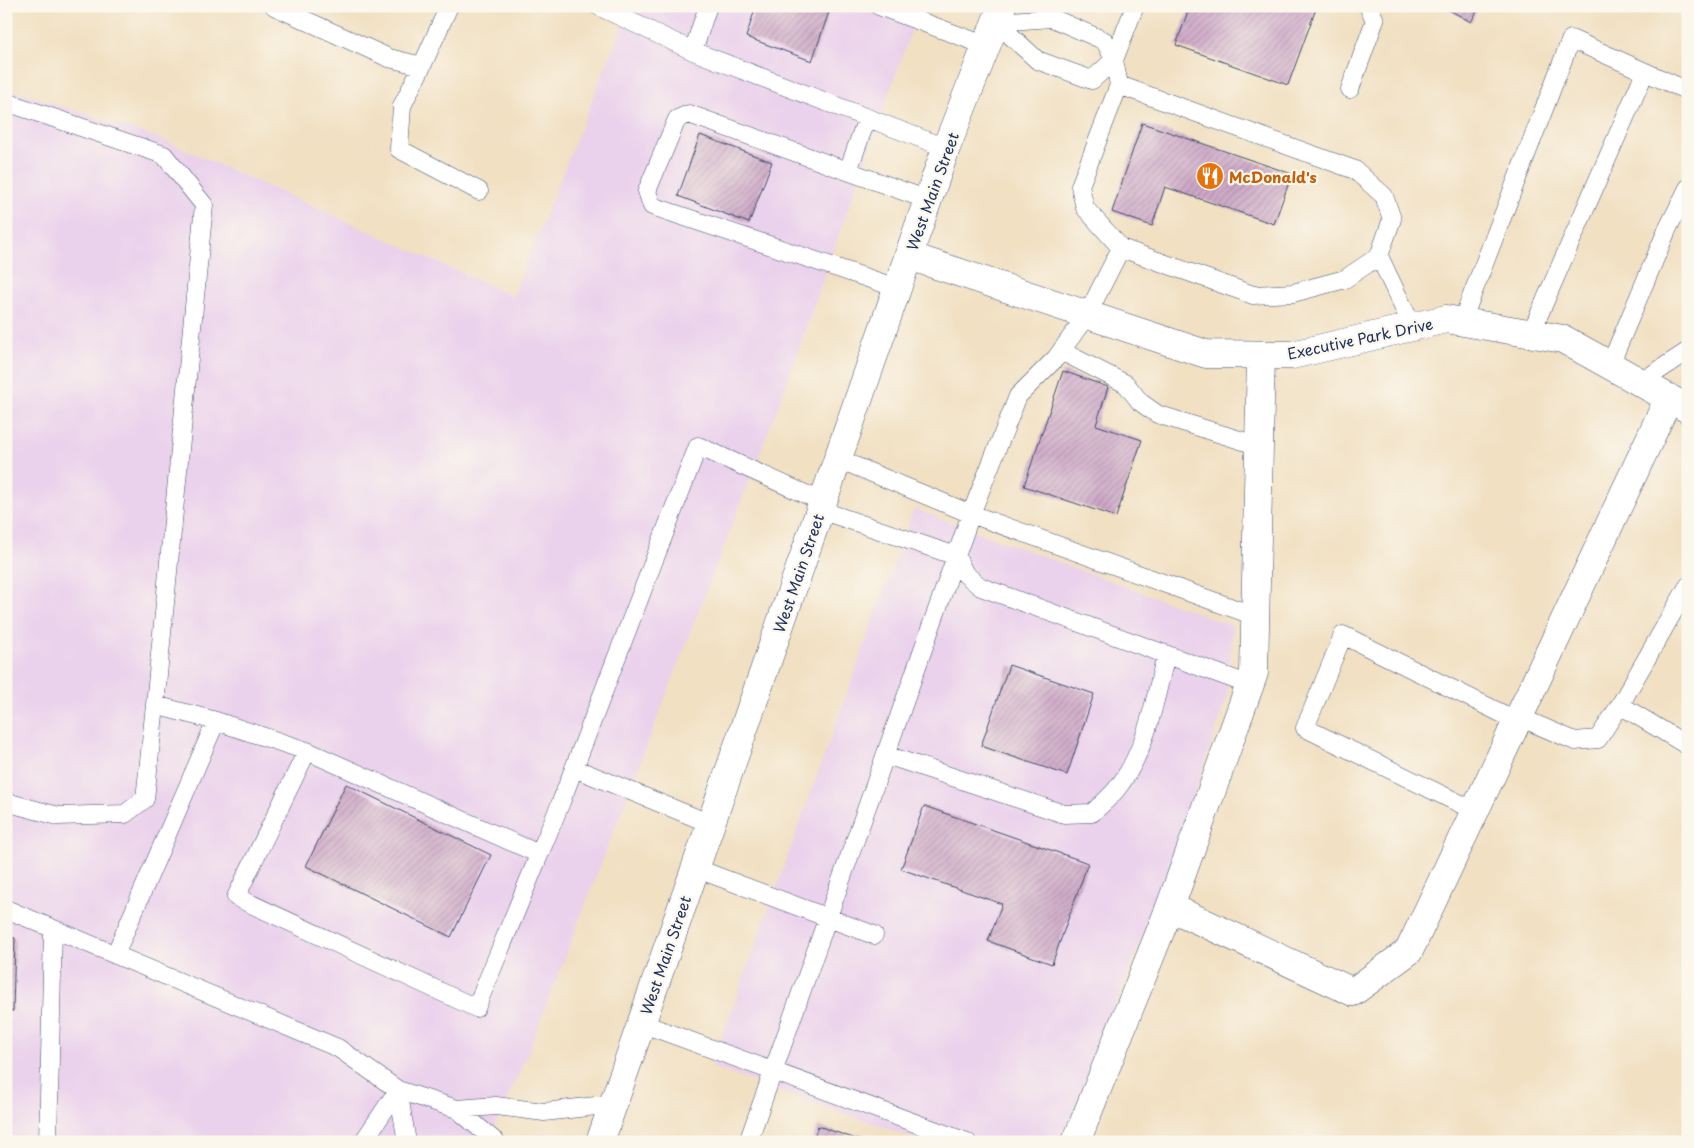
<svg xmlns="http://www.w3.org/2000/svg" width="1694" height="1148" font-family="'Playpen Sans',sans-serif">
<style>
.built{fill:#ead1ec}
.building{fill:url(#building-hatch)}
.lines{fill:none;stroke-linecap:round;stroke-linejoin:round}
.lane-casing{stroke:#3b4a6d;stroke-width:19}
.street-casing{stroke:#3b4a6d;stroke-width:29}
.primary-casing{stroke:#3b4a6d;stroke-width:29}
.lane{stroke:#fff;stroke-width:18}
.street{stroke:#fff;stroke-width:28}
.primary{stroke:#fff;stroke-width:28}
.labels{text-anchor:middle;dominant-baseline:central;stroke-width:4.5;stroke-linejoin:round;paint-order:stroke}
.food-label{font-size:15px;font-weight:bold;fill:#c56008;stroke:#fbf7ec;text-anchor:start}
.street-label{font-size:15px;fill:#1b2f5e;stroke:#fbf7ec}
</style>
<defs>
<pattern id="building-hatch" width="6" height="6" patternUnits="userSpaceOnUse" patternTransform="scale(1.25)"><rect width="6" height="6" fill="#cea8c7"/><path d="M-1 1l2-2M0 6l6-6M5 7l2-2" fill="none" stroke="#a689a5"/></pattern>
</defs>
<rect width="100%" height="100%" fill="#fbf7ec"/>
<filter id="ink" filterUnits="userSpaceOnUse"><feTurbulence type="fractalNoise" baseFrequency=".02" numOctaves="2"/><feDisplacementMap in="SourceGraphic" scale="10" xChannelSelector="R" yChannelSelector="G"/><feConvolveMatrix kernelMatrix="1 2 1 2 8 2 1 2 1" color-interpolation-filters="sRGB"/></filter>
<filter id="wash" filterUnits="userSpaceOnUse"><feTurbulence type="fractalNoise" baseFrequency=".0096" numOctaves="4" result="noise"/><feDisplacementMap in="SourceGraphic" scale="20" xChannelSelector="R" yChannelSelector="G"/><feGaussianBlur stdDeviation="1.12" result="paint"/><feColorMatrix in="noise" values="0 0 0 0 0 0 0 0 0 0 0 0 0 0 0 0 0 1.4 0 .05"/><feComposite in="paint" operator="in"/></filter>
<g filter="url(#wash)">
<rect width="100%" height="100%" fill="#f1e0c2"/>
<path class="built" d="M 630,6 L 920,6 L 780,401 L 525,1060 L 487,1142 L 6,1142 L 6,88 L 164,140 L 513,296 Z
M 914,509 L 1233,626 L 1227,697 L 1168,871 L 1061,1142 L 926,1142 L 711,1067 Z"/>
<g id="blocks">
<path class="building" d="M 756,6 L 831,6 L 812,61 L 746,37 Z
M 1190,6 L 1317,6 L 1288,85 L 1176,45 Z
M 1442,6 L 1480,6 L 1471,22 Z
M 1142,123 L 1292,174 L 1274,224 L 1165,187 L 1152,226 L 1112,212 Z
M 700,135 L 772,162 L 749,223 L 678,196 Z
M 1063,371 L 1108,387 L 1096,425 L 1142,440 L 1116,517 L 1024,486 Z
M 1009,665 L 1094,694 L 1067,775 L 981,746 Z
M 346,784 L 491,855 L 451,937 L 306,866 Z
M 924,806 L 1088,863 L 1052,964 L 988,941 L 1002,904 L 901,869 Z
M 6,937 L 15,938 L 13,1011 L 6,1011 Z
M 818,1126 L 862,1141 L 862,1142 L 812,1142 Z"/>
</g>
</g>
<g filter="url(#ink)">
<use href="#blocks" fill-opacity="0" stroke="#3b4a6d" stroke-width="1"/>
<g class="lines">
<g class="lane-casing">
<path id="lane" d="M 274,6 L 389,58 L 422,66 L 449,6
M 598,6 L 693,51 L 946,148
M 879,6 L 987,46
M 1052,18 L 1105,41 L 1114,60 L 1092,80 L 1037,60 L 996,22 Z
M 693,51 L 708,6
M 422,66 L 402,106 L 399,149 L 479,191
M 1119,85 L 1355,170 L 1384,196 L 1392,219 L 1379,256 L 1345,279 L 1293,293 L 1253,295 L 1121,248
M 1350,89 L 1375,20 L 1368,6
M 6,102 L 164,155 L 204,205 L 155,705 L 216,721 L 115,955
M 848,171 L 867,118
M 1379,256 L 1413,328
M 897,288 L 652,206 L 647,191 L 677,119 L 689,114 L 928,200
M 1462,321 L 1571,39 L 1688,91
M 1531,333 L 1645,72
M 1061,351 L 1126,384 L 1140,402 L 1157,414 L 1259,446
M 1610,365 L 1667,230 L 1688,188
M 1641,382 L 1688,351
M 838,459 L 971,514 L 1255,616
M 820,510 L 956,556 L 965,574 L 981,587 L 1250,685
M 1688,586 L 1620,705 L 1688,746
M 1519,717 L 1575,741 L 1598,739 L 1620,705
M 216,721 L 307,751 L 236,897 L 476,1008 L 561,802 L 698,446 L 823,502
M 307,751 L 539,854
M 886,755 L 1064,814 L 1092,813 C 1100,806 1108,799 1115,791 C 1146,754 1155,700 1166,654
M 574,768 L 711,824
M 6,802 L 58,816 L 125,814 L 145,799 L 155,705
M 1475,811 L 1305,728 L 1343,635 L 1517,721
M 695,868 L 874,935
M 6,909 L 338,1048 L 398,1090 L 457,1109 L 496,1142
M 641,1023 L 967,1142
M 398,1090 L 407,1142
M 457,1109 L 496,1106 L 544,1112 L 613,1104
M 48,1142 L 53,929
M 363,1142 L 398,1090
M 748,1142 L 971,514 L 1018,396 L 1056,358 L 1087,315 L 1121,248 L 1085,208 L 1080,186 L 1119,85 L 1114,60 L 1135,6"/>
</g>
<g class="street-casing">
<path id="street" d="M 909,256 L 1206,354 L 1292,355 L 1446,319 L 1563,339 L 1688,409
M 1170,907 L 1353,992 L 1409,951 L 1669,398
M 1076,1142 L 1170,907 L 1254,673 L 1261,355"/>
</g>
<g class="primary-casing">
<path id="primary" d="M 600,1142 L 946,148 L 1002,6"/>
</g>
<use href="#lane" class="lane"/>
<use href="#street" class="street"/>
<use href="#primary" class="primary"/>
</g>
</g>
<defs>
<g id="restaurant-disc" transform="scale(1.4375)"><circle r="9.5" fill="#e8710a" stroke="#fbf7ec"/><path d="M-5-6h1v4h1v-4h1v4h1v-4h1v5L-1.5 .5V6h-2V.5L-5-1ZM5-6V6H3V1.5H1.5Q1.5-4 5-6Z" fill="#fff"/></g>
</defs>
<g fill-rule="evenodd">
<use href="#restaurant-disc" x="1210" y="176"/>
</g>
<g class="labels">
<g class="food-label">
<text x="1229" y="176">McDonald's</text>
</g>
<g class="street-label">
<text transform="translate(932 191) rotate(-70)">West Main Street</text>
<text transform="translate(1360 338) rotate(-12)">Executive Park Drive</text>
<text transform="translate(798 573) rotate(-71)">West Main Street</text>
<text transform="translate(665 955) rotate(-71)">West Main Street</text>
</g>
</g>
<rect width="1694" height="1148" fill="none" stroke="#fbf7ec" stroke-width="25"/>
</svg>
